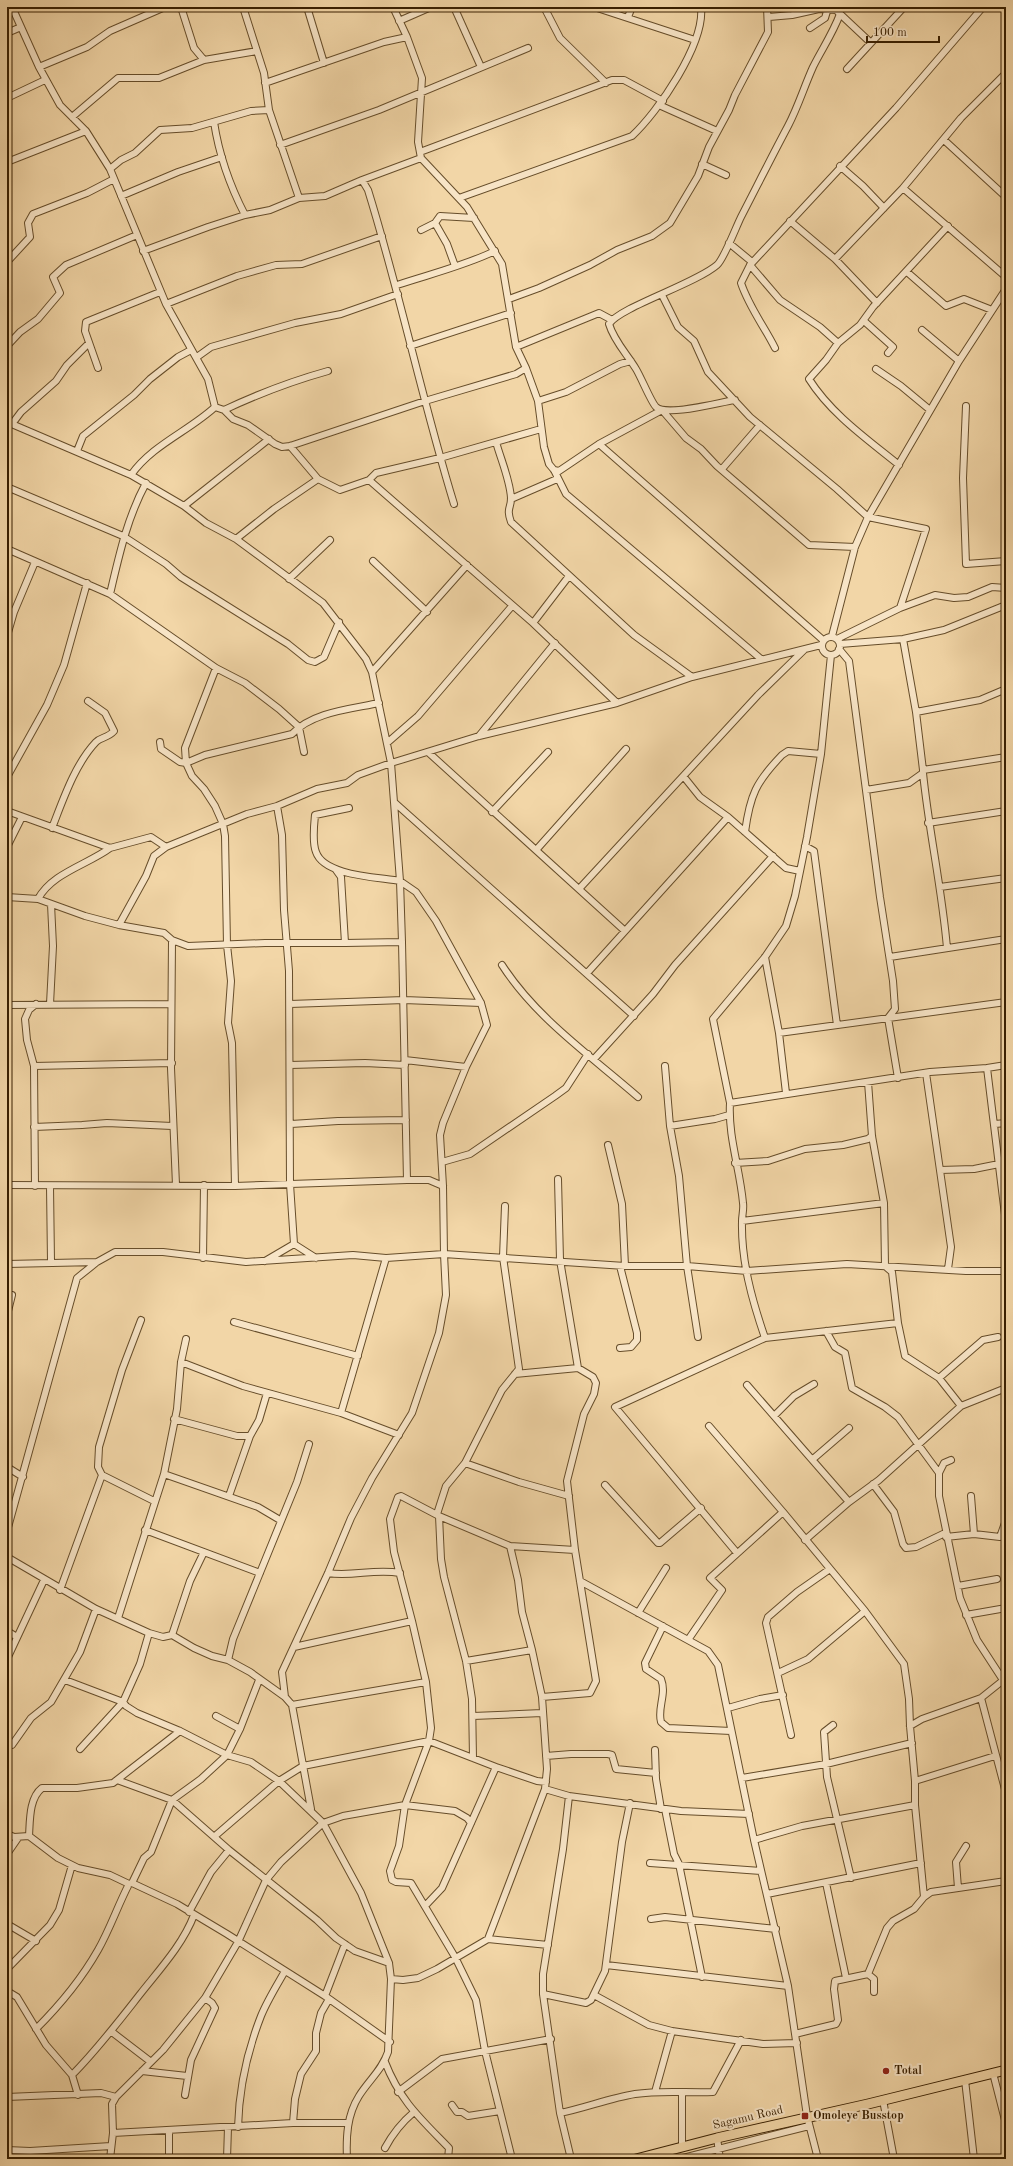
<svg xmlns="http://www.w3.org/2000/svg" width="1013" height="2166" font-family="'Old Standard TT',serif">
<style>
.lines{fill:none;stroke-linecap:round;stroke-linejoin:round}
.minor-casing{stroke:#664d2a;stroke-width:8}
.highway-casing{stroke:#381f01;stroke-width:11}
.minor{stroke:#f7e4c6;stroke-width:6}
.highway{stroke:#f2d6a7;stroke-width:9}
.poi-dot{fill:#8f2418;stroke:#f7e4c6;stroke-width:1.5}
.labels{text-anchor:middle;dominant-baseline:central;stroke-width:4;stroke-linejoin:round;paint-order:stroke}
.poi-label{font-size:12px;font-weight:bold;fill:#381f01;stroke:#f7e4c6;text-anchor:start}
.street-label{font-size:12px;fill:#381f01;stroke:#f7e4c6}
</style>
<rect width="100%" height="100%" fill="#f2d6a7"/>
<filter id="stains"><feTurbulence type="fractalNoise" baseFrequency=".005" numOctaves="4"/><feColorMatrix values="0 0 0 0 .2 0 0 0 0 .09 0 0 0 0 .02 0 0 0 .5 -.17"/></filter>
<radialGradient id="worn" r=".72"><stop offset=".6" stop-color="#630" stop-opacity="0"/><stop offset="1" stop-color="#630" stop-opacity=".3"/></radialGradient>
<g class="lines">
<g class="minor-casing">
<path id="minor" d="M 12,7 L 39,67 L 60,105 L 86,131 L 110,169 L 166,304 L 208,379 L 215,407 L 224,410 L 233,419 L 248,425 L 275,444 L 282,447 L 290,446 L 425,401 L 516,374 L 526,368
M 181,7 L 194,48 L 204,60
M 243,7 L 264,73 L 269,110 L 299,198
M 307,7 L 324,63
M 393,7 L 407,37 L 422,78 L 418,142 L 421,158 L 467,207 L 502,264 L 516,347 L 526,368 L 538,401 L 544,447 L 549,464 L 554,470 L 566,494 L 761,659
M 454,7 L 481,67
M 544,7 L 560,38 L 606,83
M 594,7 L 695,40
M 838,12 L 871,43
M 628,17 L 632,7
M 769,17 L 792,15 L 819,9 L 837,10
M 399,21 L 431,7
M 810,28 L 825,18 L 828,8
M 7,33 L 21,27
M 39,67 L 87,47 L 110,31 L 165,7
M 847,69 L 904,7
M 265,83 L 384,42 L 407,37
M 7,98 L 45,80
M 659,105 L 717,131
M 72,117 L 118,78 L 159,78 L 204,60 L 257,51
M 214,122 C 219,155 230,186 245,215
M 944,140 L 1006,197
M 280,145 L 379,110 L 528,48
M 420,152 L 612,80 L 624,80 L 663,101
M 7,162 L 86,131
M 702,164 L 726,175
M 840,166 L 863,186 L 884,208
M 110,169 L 121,160 L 135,153 L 160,130 L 192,128 L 251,111 L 269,110
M 362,180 L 421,158
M 903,188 L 961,118 L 1006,73
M 121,196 L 178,172 L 222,157
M 459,198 L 632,136 C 658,112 705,44 701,7
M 790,221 L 835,259 L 877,303
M 435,223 L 447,244 L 455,266
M 421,230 L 435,223 L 440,216 L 474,218
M 729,243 L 752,262
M 143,251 L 208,227 L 245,215 L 270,210 L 299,198 L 325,196 L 362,180 L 368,190 C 400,293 422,400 454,504
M 835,259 L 903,188 L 1006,277
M 7,262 L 30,237 L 28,223 L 33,214 L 87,193 L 114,179
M 750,265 L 780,300 L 820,327 L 838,343
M 907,272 L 946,306 L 964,299 L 992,310
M 397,285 C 430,274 464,266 495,251
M 662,295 L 678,327 L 694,341 L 708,372 L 750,417 L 837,489 L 868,517 L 926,529 L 900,608 L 935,595 L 954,598 L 968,597 L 992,587 L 1006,588
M 509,299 L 539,288 L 590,265 L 617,250 L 652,236 L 670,223 L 698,176 L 709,147 L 729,110 L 735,95 L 768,32 L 767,7
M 166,304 L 237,276 L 276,265 L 302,264 L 382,236
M 864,321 L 893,347 L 888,353
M 922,330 L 959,361
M 7,346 L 20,332 L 38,319 L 60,293 L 53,277 L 66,265 L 137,235
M 410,346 L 511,313
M 516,347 L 599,313 L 612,320
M 775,348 C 764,326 749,307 741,283 L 750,265 L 896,108 L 983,7
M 197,357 L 211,347 L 295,323 L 341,314 L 398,294
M 98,368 L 85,331 L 86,322 L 160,292
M 876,369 L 901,386 L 930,410
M 1005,379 L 1006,378
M 735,400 C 720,402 667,417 656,407 C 651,402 641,377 636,369 C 627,354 614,341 609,324 C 620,307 695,284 717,265 C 724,259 736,227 741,217 C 757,186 772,156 788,126 C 798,107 804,87 813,67 C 822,49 833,33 840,14
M 538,401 L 566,392 L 620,364 L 631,361
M 966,406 L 963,478 L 966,564 L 1006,561
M 224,410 C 258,394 292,381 328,371
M 7,422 L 131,475 L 184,506 L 206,523 L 236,539 L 323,603 L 366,659 L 372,672 L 391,763 L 479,736 L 617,703 L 692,677
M 12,424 L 21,412 L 56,381 L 67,365 L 89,343
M 541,429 L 440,458 L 376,473 L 369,480 L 533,623 L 617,703
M 496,442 C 501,460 510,480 511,498 C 511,509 506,508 511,522 L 634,635 L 692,677 L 821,645
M 599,444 L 823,640
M 290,446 L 318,479 L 340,490 L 369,480
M 77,451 L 83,436 L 134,395 L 150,379 L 178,357 L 191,350
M 899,465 C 867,439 831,414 809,379 L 826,360 L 838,343 L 860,325 L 873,307 L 948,226
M 722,469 L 760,425
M 554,470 L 559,471 L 599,444 L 662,410 L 686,438 L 701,449 L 717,466 L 809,545 L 855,547
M 131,475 C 152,445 189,431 215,407
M 7,487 L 123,536 L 166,564 L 181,577 L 288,644 L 308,660 L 315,662 L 324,657 L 339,622
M 511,499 L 557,479
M 184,506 L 269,439
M 236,539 L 274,509 L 318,479
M 7,549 L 110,594 L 216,668 L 245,683 L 279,709 L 299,727 L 304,752
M 373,561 L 427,612
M 289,579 L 330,540
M 110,594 C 119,556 127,518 146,483
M 533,623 L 569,576
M 7,636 L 14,612 L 35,562
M 832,636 L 855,547 L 868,517 L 959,361 L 1006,289
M822 646a9 9 0 1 1 18 0a9 9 0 1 1-18 0Z
M 837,639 L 900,608
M 903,639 L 916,712 L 923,770
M 840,644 L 903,639 L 944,630 L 1006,605
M 839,649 L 849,661 L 880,897 L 893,981 L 895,1009 L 888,1018 L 898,1078
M 216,668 L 185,748 L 186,763 L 192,776 L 204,789 L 215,806 L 223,824 L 225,836 L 227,945 L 231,981 L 228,1023 L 232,1043 L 235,1186
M 372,672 L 467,565
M 916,712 L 980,700 L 1006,689
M 479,736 L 555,643
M 160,742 L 161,749 L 180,762 L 186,763 L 205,755 L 292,734 C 312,712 351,709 379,703
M 387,743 L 418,716 L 512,606
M 429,753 L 625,931
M 923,773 C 929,832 942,889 947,948
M 7,777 L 47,705 L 64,665 L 87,583
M 684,777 L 700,797 L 728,817
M 866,790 L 909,783 L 923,773 L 923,770 L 1006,757
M 395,803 L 634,1016
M 277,806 L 282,835 L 284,910 L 289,971 L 290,1184 L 294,1244
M 7,811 L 110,848 L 151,837 L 166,847
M 492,812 L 548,752
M 928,823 L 1006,811
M 52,828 C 63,800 75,764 96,742 C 101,737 108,738 114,731 L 105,713 L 88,701
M 745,832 C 750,795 756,782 782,755 L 788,751 L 821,754
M 805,846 L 814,851 L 837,1025
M 7,847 L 22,817
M 537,849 L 626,749
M 940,887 L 1006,878
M 579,889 L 758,695 L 804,650
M 7,897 L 38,899 C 52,873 87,865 110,848
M 38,899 L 85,916 L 119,925 L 164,933 L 172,940 L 188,946 L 265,943 L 345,943 L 341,877 L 336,870
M 119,925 L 146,876 L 154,856 L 166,847 L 247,814 L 277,806 L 317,789 L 347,783 L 358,775 L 391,763 L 400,881 L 416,892 L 436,921 L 481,1003 L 487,1025 L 466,1067 L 443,1123 L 440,1135 L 443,1186 L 444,1254 L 446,1295 L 439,1333 L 412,1413 L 372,1478 L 351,1518 L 328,1573 L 282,1672 L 285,1697 L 292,1705 L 311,1809
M 172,940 L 171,1068 L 176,1185
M 402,942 L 407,1180
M 345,943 L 402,942 L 400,881 C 378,877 324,876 316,852 C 312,842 314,825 315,815 L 349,808
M 765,957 L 779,1033 L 786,1093
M 890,957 L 1006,939
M 502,965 C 536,1018 591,1056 638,1097
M 588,972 L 728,817 L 786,868 L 800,871
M 50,1004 L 53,946 L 51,904
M 290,1004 L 404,1000 L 481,1003
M 7,1005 L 171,1004
M 779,1033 L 1006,1002
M 594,1059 L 653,994 L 675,965 L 773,856
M 405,1060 L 466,1067
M 290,1065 L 365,1063 L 405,1065
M 1006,1065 L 987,1068 L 1006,1223
M 34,1066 L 172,1063
M 665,1066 L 670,1126 L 679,1176 L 687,1266 L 698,1337
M 926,1073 L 951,1247 L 948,1269
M 730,1103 L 930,1072 L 987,1068
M 291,1124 L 338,1121 L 406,1120
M 995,1124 L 1006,1123
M 670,1126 L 715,1119 L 729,1115
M 34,1127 L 82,1125 L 107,1123 L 172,1126
M 608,1145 L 622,1204 L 625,1266
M 442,1162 L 470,1154 L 555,1096 L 566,1088 L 588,1054
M 735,1163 L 768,1161 L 805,1149 L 843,1145 L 868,1139 L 872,1136
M 940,1170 L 974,1169 L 999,1164
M 558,1179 L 560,1260 L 578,1368
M 7,1185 L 235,1186 L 407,1180 L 429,1180 L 443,1186
M 35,1186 L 34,1066 L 27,1040 L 25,1019 L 29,1010 L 36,1004
M 50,1186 L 51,1262
M 742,1221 L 884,1203
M 294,1244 L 316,1258
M 203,1258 L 204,1185
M 265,1261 L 294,1244
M 7,1264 L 97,1262 L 115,1252 L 163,1252 L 246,1262 L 353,1255 L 386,1258 L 444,1254 L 625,1266 L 687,1266 L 747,1271 L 847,1264 L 966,1271 L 1006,1271
M 7,1315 L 12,1295
M 141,1320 L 122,1370 L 99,1447 L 98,1467 L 102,1475 L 154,1501
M 234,1322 L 358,1356
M 826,1331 L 835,1347 L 845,1353 L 852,1388 L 885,1407 L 898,1417 L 939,1473 L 939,1496 L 960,1598 L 977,1640 L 1003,1680
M 765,1338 C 752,1300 741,1261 742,1221 C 742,1215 744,1209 743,1203 C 740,1169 728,1137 730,1103 L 713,1019 L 765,957 L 786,926 L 795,896 L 807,837 L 821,754 L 831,655
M 620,1348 L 631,1347 L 637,1340 L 637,1333 L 620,1266
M 181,1362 L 243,1386 L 341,1413 L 399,1435
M 515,1374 L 578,1368 L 593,1377 L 596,1383 L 594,1394 L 584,1414 L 567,1481 L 575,1550 L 596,1681 L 590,1693 L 542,1697
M 939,1378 L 983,1340 L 998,1337
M 747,1385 L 849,1502
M 961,1406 L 1006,1388
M 341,1413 L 386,1258
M 774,1416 L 794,1396 L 814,1384
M 174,1419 L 237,1436 L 250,1436 L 259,1420 L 267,1393
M 813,1459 L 849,1428
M 465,1463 L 519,1482 L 569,1496
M 7,1467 L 23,1477
M 939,1473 L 944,1463 L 951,1460
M 164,1474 L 258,1507 L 280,1520
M 873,1484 L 894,1512 L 903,1544 L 906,1548 L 916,1547 L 945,1533
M 605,1485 L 658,1543 L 660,1543 L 701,1508
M 229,1496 L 250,1436
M 971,1496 L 974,1534
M 783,1512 L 865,1611 L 904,1664 L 909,1699 L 910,1726 L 915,1781 L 915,1805 L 924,1897
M 437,1514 L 446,1486 L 465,1463 L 502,1390 L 519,1369 L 503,1257 L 505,1206
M 439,1516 L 441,1559 L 444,1577 L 466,1661 L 472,1699 L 473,1758
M 145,1530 L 260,1573
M 7,1531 L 77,1278 L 97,1262
M 946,1537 L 974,1534 L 1000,1537 L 1006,1520
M 805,1540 L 849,1502 L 879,1480 L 961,1406 L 939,1378 L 905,1356 L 898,1323 L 892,1272 L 885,1266 L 884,1203 L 872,1136 L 868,1082
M 510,1546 L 518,1580 L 522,1612 L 532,1650 L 542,1697 L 547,1769 L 545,1789 L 569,1796 L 563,1849 L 543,1974 L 543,1994 L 560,2113 L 571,2159
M 737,1553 L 615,1407 L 765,1338 L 898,1323
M 7,1557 L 96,1609 L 149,1633 L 163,1637 L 172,1635 L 194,1648 L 212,1656 L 228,1660 L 250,1672 L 285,1697
M 328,1573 C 353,1577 375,1568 400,1573
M 580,1581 L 708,1651 L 718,1665 L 754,1840 L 788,1986 L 807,2116 L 818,2159
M 958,1586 L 997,1579
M 60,1590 L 102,1475
M 638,1613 L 666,1568
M 966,1615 L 1006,1608
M 118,1618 L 164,1474 L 177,1409 L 181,1362 L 186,1339
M 663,1626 L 645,1663 L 646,1669 L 661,1679 C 667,1694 657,1708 661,1722 L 668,1728 L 731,1731
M 7,1631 L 17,1637
M 172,1635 L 190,1581 L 204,1552
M 688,1640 L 722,1590 L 710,1578 L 783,1512 L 709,1426
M 294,1647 L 412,1621
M 7,1659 L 44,1580
M 228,1660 L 233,1639 L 297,1482 L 309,1444
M 466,1661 L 532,1650
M 778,1673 L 808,1659 L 865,1611
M 65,1680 L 123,1702 L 126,1706 L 137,1713 L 180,1731 L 227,1755 L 251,1762 L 279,1781 L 323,1823 L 361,1893 L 389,1963 L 391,1979 L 388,2052 C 382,2070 369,2080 359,2096 C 347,2115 346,2137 347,2159
M 981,1698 L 1006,1793
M 292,1705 L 426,1682
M 728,1708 L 760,1699 L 783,1695
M 216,1716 L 240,1729
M 473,1716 L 542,1713
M 833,1725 L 824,1732 L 827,1777 L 851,1878
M 910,1726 L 922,1719 L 981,1698 L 1006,1678
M 791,1735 L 766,1623 L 768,1617 L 797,1592 L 830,1569
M 7,1744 L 12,1745 L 31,1718 L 51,1702 L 80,1652 L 96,1609
M 80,1749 L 123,1702 L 140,1664 L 149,1633
M 655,1750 L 656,1779 L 661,1809
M 546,1756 L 571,1754 L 608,1754 L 612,1755 L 616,1769 L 656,1773
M 496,1767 L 537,1781 L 546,1782
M 742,1778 L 826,1764 L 912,1743
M 117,1780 L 172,1800 L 229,1850 L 317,1920 L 336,1938 L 355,1951 L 389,1963
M 915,1781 L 995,1756
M 569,1796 L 681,1811 L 749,1814
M 665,1809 L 674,1854 L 679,1864 L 702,1977
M 7,1834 L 14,1837 L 29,1836 L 58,1858 L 78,1868 L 110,1875 L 129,1884 L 132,1883 L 177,1904 L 227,1934 L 325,1996 L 390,2042
M 29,1836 C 30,1821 29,1798 42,1788 L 77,1788 L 113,1783 L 180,1731
M 215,1836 L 279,1781 L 303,1766 L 429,1741 L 496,1767 L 442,1888 L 425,1906
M 754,1840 L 802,1826 L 915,1805
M 7,1854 L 18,1838
M 650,1863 L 761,1871
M 132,1883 L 144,1858 L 151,1852 L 172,1800 L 201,1779 L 227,1755 L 240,1729 L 259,1680
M 826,1883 L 846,1978
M 958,1888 L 956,1862 L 966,1846
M 767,1894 L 921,1863
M 189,1912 L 211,1872 L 229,1850
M 651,1919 L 665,1917 L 776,1929
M 7,1924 L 36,1941
M 488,1939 L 548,1945
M 606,1965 L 788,1986
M 7,1969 L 50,1925 L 59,1910 L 72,1865
M 868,1974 L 887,1928 L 893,1921 L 914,1909 L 924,1897 L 931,1892 L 1006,1881
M 391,1979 L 403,1980 L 418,1978 L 437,1969 L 488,1939 L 545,1789
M 7,1991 L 17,1997 L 46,2045 L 72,2075 L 78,2095
M 543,1994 L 586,2003 L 591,2000 L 605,1971 L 622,1842 L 630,1803
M 594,1995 L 649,2025 L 672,2031 L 763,2044 L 797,2043
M 325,1996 L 345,1944
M 36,2029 C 60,2005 81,1980 98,1950 C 110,1929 118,1905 129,1884
M 112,2032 L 151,2062
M 795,2034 L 836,2024 L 838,2020 L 834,1989 L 835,1981 L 868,1974 L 874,1979 L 874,1992
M 385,2062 C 400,2101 421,2119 449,2148 L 448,2159
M 142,2071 L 187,2076
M 993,2073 L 1006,2124
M 72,2075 C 97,2050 119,2021 141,1993 C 160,1969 183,1944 194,1915
M 965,2080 L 974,2159
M 398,2092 L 442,2059 L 551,2039
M 655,2092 L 672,2031
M 682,2094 L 682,2147
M 185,2095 L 191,2060 L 215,2008 L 212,2003 L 205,1998
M 7,2097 L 101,2093 L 116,2097 L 163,2050 L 205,1998 L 238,1942 L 266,1880 L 281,1862 L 323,1823 L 343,1816 L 405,1805 L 455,1811 L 467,1818 L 471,1823
M 883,2100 L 894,2159
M 452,2105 L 457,2112 L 462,2112 L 468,2116 L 500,2111
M 560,2113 C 585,2108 610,2098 635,2094 C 661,2090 687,2093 713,2092 L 741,2040
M 293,2123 L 295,2099 L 301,2074 L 316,2051 L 316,2033 L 321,2013 L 329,1999
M 238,2127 C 239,2089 247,2052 261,2016 C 267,2001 277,1985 285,1971
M 113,2133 L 293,2123 L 348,2123
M 717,2138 L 720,2159
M 385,2148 C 393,2133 401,2123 414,2112
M 7,2150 L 30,2151 L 111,2146
M 110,2159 L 113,2133 L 112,2104 L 116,2097
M 169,2159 L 169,2130
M 227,2159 L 228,2127
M 512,2159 L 485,2051 L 476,2000 L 455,1957 L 411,1883 L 396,1882 L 392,1880 L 390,1871 L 399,1846 L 405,1805 L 429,1741 L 431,1728 L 426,1682 L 412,1621 L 394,1552 L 390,1519 L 398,1497 L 401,1496 L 439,1516 L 510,1546 L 575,1550
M 679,2159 L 809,2126"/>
</g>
<g class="highway-casing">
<path id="highway" d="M 636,2159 L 717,2138 L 868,2104 L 1006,2070"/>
</g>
<use href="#minor" class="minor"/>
<use href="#highway" class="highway"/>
</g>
<g class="poi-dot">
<circle cx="886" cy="2071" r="4"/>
<rect x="801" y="2112" width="8" height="8" rx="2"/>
</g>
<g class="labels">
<g class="poi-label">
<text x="894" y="2071">Total</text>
<text x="813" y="2116">Omoleye Busstop</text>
</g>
<g class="street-label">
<text transform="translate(748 2118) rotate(-13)">Sagamu Road</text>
</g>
</g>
<rect width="1013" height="2166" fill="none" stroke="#f2d6a7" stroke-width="24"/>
<rect x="8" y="8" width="997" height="2150" fill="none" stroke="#381f01" stroke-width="2"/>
<rect x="12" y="12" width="989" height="2142" fill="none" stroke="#381f01"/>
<path d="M867 36v6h72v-6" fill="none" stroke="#381f01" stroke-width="2"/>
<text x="873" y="36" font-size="12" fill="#381f01" stroke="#f7e4c6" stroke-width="3" paint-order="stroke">100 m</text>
<rect width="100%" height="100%" filter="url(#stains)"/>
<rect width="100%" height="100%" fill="url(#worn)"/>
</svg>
